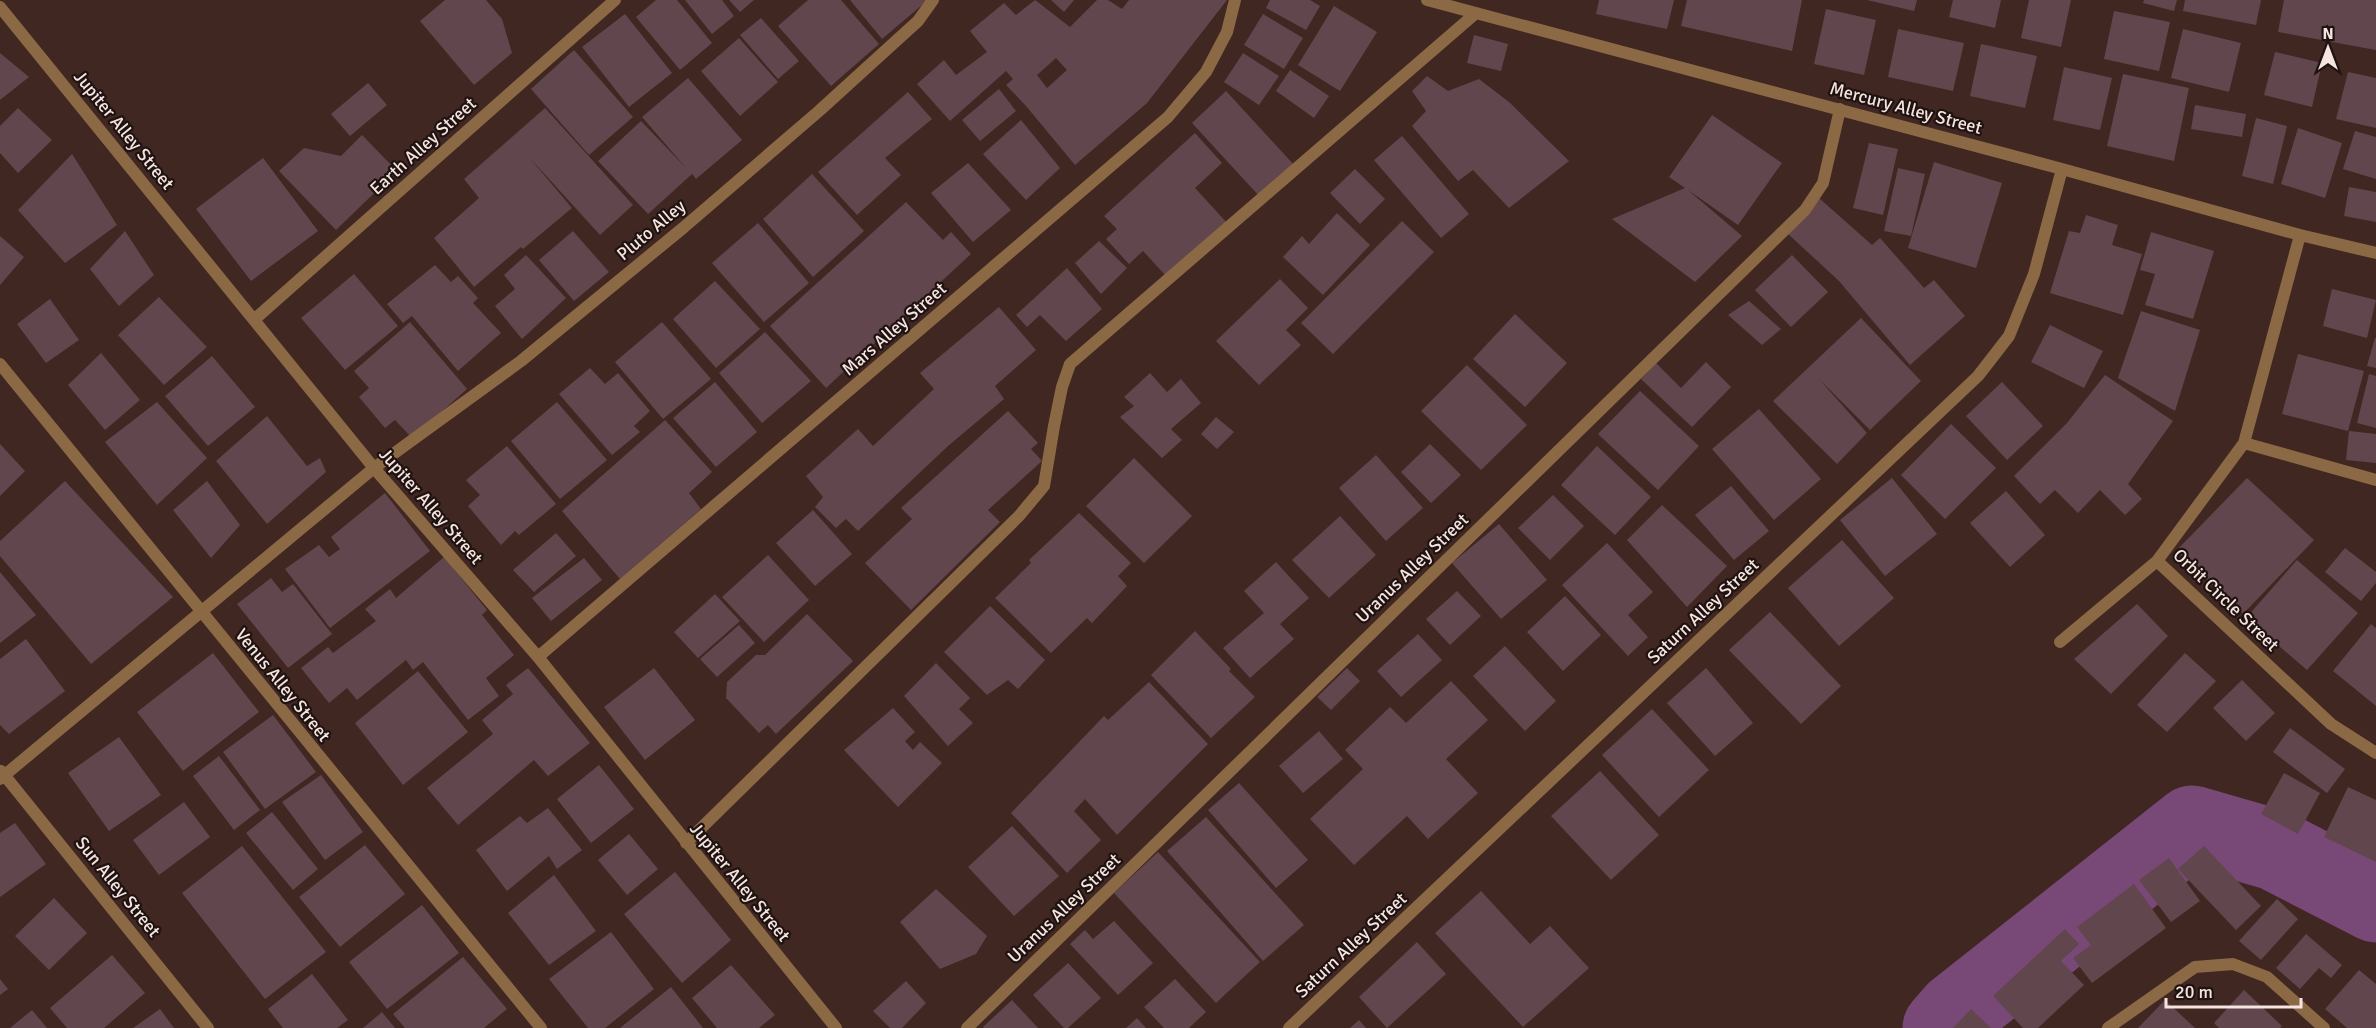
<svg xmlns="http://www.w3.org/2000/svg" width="2376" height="1028" font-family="Signika,sans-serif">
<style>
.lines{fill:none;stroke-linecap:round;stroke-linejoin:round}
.river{stroke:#784977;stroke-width:81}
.building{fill:#62464e;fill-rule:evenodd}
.minor{stroke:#8c6945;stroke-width:12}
.labels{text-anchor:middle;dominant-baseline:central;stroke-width:4.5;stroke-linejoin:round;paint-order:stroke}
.street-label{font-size:18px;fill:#f6e4e0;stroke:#1f1311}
</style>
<rect width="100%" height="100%" fill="#402721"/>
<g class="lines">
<path class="river" d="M 1943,1028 L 1957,1012 L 2192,826 L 2275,850 L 2376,902"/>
</g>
<path class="building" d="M 445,0 L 486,0 L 502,19 L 512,53 L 474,85 L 420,21 Z
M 656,0 L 677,0 L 712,43 L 680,70 L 636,17 Z
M 685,0 L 722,0 L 734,16 L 712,34 Z
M 729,0 L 754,0 L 740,12 Z
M 808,0 L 841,0 L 879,44 L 831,86 L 778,26 Z
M 850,0 L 928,0 L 882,39 Z
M 1035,0 L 1070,27 L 1097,0 L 1108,0 L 1122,9 L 1129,0 L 1227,0 L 1147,103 L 1075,165 L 1026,106 L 1006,85 L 1013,79 L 1006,71 L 950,121 L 917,84 L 944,60 L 956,75 L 987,52 L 970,31 L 1004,3 L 1016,15 ZM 1056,58 L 1067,70 L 1047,88 L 1037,75 Z
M 1051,0 L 1074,0 L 1064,12 Z
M 1270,0 L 1310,0 L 1320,6 L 1306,30 L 1266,8 Z
M 1599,0 L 1674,0 L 1667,29 L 1596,14 Z
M 1687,0 L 1802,0 L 1792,51 L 1681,26 Z
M 1867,0 L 1917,0 L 1914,11 Z
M 1953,0 L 2001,0 L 1995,28 L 1949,17 Z
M 2029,0 L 2071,0 L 2061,47 L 2021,38 Z
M 2144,0 L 2177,0 L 2174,11 L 2143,3 Z
M 2185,0 L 2261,0 L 2256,25 L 2183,11 Z
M 2284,0 L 2376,0 L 2376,50 L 2278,32 Z
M 1334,6 L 1377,32 L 1340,91 L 1298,65 Z
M 1826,9 L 1876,20 L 1864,75 L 1814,64 Z
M 2114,11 L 2170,22 L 2159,71 L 2104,59 Z
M 625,14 L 672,73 L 629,107 L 582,47 Z
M 1263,14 L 1303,38 L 1284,69 L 1244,45 Z
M 761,18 L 799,61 L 778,79 L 740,35 Z
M 1898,29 L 1964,43 L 1953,91 L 1888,77 Z
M 2183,29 L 2241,43 L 2229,92 L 2171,78 Z
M 1474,35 L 1508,44 L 1501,71 L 1467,63 Z
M 739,38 L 778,82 L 740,116 L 701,71 Z
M 1981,44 L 2037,56 L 2025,108 L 1970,96 Z
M 574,50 L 633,117 L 589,155 L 531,89 Z
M 2275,52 L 2322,63 L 2312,107 L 2264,95 Z
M 0,53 L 29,77 L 0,100 Z
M 1243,53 L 1279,76 L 1259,105 L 1224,82 Z
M 2064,67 L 2112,78 L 2100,130 L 2053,120 Z
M 1290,70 L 1329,96 L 1314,118 L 1276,91 Z
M 2348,72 L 2376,78 L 2376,128 L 2336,119 Z
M 2123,74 L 2189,88 L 2174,161 L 2107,146 Z
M 1427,76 L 1448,91 L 1479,79 L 1509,102 L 1569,161 L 1509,208 L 1473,170 L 1458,181 L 1412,126 L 1426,111 L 1412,91 Z
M 688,78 L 742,140 L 696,179 L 692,174 L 648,214 L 598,161 L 641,121 L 686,168 L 642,117 Z
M 368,83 L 387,105 L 350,136 L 331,114 Z
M 999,89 L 1016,111 L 980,141 L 962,120 Z
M 1226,91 L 1295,166 L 1261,198 L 1192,123 Z
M 908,92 L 932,119 L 885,158 L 901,175 L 857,215 L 818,172 Z
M 2195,105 L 2246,114 L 2242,137 L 2191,129 Z
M 18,108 L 52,140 L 18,173 L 0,153 L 0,126 Z
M 545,108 L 633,205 L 600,235 L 529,157 L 572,208 L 523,249 L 521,247 L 474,287 L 434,238 L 479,198 L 464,179 Z
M 1712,115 L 1782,163 L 1738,225 L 1688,190 L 1742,236 L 1695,282 L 1612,219 L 1685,188 L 1669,177 Z
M 2256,118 L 2287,126 L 2273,184 L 2242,176 Z
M 1021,120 L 1060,168 L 1026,200 L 983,154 Z
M 2298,128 L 2342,143 L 2325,198 L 2281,184 Z
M 2355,131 L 2376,137 L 2376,179 L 2343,169 Z
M 1195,133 L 1222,163 L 1195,188 L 1229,225 L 1166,276 L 1143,251 L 1129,264 L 1106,239 L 1117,229 L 1104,216 Z
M 362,135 L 397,171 L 336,230 L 279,171 L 304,148 L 341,156 Z
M 1402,136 L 1469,214 L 1441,238 L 1374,160 Z
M 1869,143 L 1898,149 L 1883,215 L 1853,208 Z
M 72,154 L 117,225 L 65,263 L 18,210 Z
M 263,158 L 318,231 L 251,281 L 196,209 Z
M 1934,162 L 2002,183 L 1976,268 L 1908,248 Z
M 968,163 L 1011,210 L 973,242 L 931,193 Z
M 1898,168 L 1925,174 L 1911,236 L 1884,231 Z
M 1355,169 L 1385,199 L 1360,224 L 1330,193 Z
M 812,174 L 864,231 L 813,277 L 763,219 Z
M 2349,187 L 2376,192 L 2376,222 L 2344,216 Z
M 1819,198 L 1872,245 L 1880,238 L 1924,288 L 1934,280 L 1965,316 L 1910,365 L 1839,281 L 1787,233 Z
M 906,202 L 943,240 L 951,232 L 971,254 L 826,388 L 770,326 Z
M 1337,213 L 1370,245 L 1323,295 L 1283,257 L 1302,236 L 1309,244 Z
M 2086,215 L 2118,225 L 2112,245 L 2142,254 L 2123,315 L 2050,293 L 2069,231 L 2080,233 Z
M 1402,221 L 1434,252 L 1333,354 L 1301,323 Z
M 758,223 L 809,283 L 764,322 L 712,263 Z
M 125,231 L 154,275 L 119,306 L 90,269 Z
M 573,231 L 609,272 L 574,301 L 539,260 Z
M 2151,232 L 2214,251 L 2193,319 L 2145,305 L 2155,274 L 2140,270 Z
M 0,236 L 24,257 L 0,285 Z
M 1099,241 L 1127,268 L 1101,294 L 1075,263 Z
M 526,255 L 566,298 L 522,339 L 495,306 L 515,289 L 504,275 Z
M 1792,255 L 1828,292 L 1791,327 L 1755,290 Z
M 435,265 L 451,282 L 458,276 L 478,298 L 473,303 L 501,333 L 458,371 L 412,316 L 403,323 L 387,304 Z
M 1067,268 L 1102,309 L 1066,341 L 1040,315 L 1027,327 L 1016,315 Z
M 354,274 L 398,326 L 345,370 L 301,318 Z
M 1280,279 L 1308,308 L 1286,330 L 1301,345 L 1259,385 L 1216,341 Z
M 715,281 L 760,329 L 716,368 L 673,319 Z
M 2332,289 L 2376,300 L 2367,338 L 2323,326 Z
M 159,297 L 207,347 L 164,385 L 118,335 Z
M 50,299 L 79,340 L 46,363 L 17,324 Z
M 1749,301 L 1781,329 L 1762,345 L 1728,315 Z
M 999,307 L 1036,350 L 995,386 L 1004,399 L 948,446 L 858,531 L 846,519 L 836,528 L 815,507 L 823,497 L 806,476 L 858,429 L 873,446 L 934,389 L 920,373 Z
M 2141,311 L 2200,330 L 2175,411 L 2118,378 Z
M 1515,314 L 1567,363 L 1525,407 L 1473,359 Z
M 1861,318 L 1921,381 L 1870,430 L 1819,379 L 1867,433 L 1837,464 L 1773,401 Z
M 410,322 L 467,389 L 412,438 L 395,420 L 385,428 L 359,397 L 369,388 L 354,371 Z
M 662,322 L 711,379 L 663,419 L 615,362 Z
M 2050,325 L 2103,351 L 2084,388 L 2031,362 Z
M 765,332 L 811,381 L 762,423 L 719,373 Z
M 2375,338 L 2376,338 L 2376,368 L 2367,366 Z
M 101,353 L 140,400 L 105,430 L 68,385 Z
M 2298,354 L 2364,371 L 2348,431 L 2282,414 Z
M 212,356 L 255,407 L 208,446 L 165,396 Z
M 1706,362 L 1731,387 L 1692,427 L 1641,379 L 1656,363 L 1681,388 Z
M 1467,365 L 1527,425 L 1481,470 L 1421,411 Z
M 590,368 L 605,384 L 618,373 L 650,411 L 634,426 L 640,432 L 612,455 L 559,394 Z
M 1150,373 L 1167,392 L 1181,379 L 1201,403 L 1171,429 L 1182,440 L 1162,458 L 1120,417 L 1134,406 L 1124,397 Z
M 2369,374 L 2376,376 L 2376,428 L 2357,423 Z
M 2105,375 L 2173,421 L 2128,484 L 2142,499 L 2125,515 L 2100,490 L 2078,513 L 2055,490 L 2040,504 L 2014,476 L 2067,423 Z
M 715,382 L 757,432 L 716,467 L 673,418 Z
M 2002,382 L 2043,426 L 2007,460 L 1966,416 Z
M 1640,391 L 1699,446 L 1658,490 L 1598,434 Z
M 157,402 L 207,458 L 157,505 L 105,442 Z
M 557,402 L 607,460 L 560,499 L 511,441 Z
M 1759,409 L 1821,479 L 1774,520 L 1712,449 Z
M 1008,411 L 1038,443 L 1031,449 L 1042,461 L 988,510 L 1000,522 L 911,610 L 865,563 L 912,519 L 901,508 Z
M 267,416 L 307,466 L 320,458 L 326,472 L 267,524 L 216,461 Z
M 1216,417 L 1234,432 L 1217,449 L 1201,434 Z
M 665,420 L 712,472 L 689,493 L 701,509 L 620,579 L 562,511 Z
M 1951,424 L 1996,468 L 1945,519 L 1901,475 Z
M 2349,431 L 2376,434 L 2376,463 L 2346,460 Z
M 0,444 L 25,471 L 0,496 Z
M 1430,444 L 1461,475 L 1431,503 L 1401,472 Z
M 507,446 L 556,504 L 519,535 L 515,531 L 501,545 L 468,506 L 480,495 L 466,480 Z
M 1597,446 L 1651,497 L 1615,535 L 1561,485 Z
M 1376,455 L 1423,508 L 1386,541 L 1339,488 Z
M 1134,458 L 1192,516 L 1144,563 L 1086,506 Z
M 1892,478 L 1937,534 L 1885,576 L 1840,520 Z
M 2247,478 L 2314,540 L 2243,614 L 2176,551 Z
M 65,481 L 173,597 L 91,664 L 0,556 L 0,541 Z
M 207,481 L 240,525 L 211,558 L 173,510 Z
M 1731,486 L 1769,531 L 1734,560 L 1695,515 Z
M 2006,491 L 2045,535 L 2010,567 L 1970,523 Z
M 385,493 L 430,551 L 330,628 L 285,569 L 319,545 L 329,557 L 340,549 L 331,537 Z
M 1553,495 L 1584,526 L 1550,560 L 1518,528 Z
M 1662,505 L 1727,566 L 1687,607 L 1627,540 Z
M 813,510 L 852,554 L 815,586 L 776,543 Z
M 1079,513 L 1131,563 L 1118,576 L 1127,586 L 1092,623 L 1087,618 L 1051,653 L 995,598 L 1031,563 L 1029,560 Z
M 1340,516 L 1376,555 L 1329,598 L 1292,560 Z
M 1499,524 L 1547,580 L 1501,619 L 1452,563 Z
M 556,533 L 576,556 L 534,592 L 513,570 Z
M 1842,540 L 1894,598 L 1839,646 L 1788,588 Z
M 1607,543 L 1653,592 L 1628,615 L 1648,637 L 1628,656 L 1562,585 Z
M 2345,548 L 2376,572 L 2376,583 L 2361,601 L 2325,572 Z
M 768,555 L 809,600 L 764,642 L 722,597 Z
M 444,557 L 487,610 L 482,615 L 514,655 L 486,678 L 499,696 L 468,720 L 423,662 L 413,670 L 406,660 L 357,700 L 347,688 L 329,703 L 301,668 L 328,647 L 333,653 L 376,621 L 365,609 L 390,589 L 396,598 Z
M 584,558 L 602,580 L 551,621 L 532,598 Z
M 2297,560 L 2358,613 L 2307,670 L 2246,618 Z
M 1276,562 L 1309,598 L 1280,624 L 1294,639 L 1250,678 L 1223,648 L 1264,613 L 1244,591 Z
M 0,572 L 36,615 L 0,643 Z
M 271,578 L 282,592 L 293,584 L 332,634 L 288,668 L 237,604 Z
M 1457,591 L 1481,616 L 1450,645 L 1426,619 Z
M 715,594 L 740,621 L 698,658 L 674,632 Z
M 1565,596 L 1601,635 L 1563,671 L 1527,632 Z
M 2137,604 L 2168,636 L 2111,694 L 2074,659 Z
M 990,606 L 1045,660 L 1018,689 L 1008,680 L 987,695 L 944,652 Z
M 1770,612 L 1841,686 L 1801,724 L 1729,650 Z
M 807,614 L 853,661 L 776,734 L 768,725 L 759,733 L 726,698 L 727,682 L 756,655 L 765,655 Z
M 2371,624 L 2376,628 L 2376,706 L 2333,671 Z
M 739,625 L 755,643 L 717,677 L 700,659 Z
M 1195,631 L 1231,669 L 1229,671 L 1255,697 L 1211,738 L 1151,675 Z
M 1418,634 L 1442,660 L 1401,697 L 1377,671 Z
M 26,639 L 65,691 L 9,734 L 0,725 L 0,659 Z
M 1505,646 L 1556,701 L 1525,731 L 1473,676 Z
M 213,653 L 259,712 L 183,771 L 137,712 Z
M 2185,653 L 2216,681 L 2167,732 L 2137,705 Z
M 936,663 L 970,698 L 959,709 L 973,723 L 948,746 L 904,696 Z
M 528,668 L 590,743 L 548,776 L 534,760 L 458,825 L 427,788 L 493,734 L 482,720 L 513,694 L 506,685 Z
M 654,668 L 695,720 L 645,760 L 604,707 Z
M 1347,668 L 1360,681 L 1331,710 L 1317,697 Z
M 1706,668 L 1753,723 L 1715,756 L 1667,703 Z
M 418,671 L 468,732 L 403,785 L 355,723 Z
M 2242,680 L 2275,713 L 2246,741 L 2213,708 Z
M 1451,681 L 1488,720 L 1446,759 L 1478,793 L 1428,839 L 1407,816 L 1354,865 L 1310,819 L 1363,769 L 1345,750 L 1390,707 L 1406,723 Z
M 1149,682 L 1208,744 L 1117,835 L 1085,799 L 1074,811 L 1101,840 L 1067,873 L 1011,813 L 1104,716 L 1108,720 Z
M 893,708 L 915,732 L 905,741 L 913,750 L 920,742 L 942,763 L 898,807 L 844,750 Z
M 1652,709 L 1709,770 L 1659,817 L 1602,755 Z
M 273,715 L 316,772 L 265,809 L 223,752 Z
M 2290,728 L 2345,769 L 2327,793 L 2273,752 Z
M 1319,731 L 1343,759 L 1303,793 L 1279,766 Z
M 119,737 L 161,795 L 109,831 L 68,773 Z
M 219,756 L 260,810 L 234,830 L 193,776 Z
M 599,765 L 634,809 L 591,843 L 557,799 Z
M 1600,771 L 1659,835 L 1611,880 L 1551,816 Z
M 2284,773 L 2320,793 L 2298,834 L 2261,814 Z
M 321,775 L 363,832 L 325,860 L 282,802 Z
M 1239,783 L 1308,860 L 1276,888 L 1208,810 Z
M 2348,787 L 2376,800 L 2376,862 L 2324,837 Z
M 184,802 L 210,837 L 159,875 L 133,840 Z
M 548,808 L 582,850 L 557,869 L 549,856 L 507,891 L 476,850 L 520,816 L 527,823 Z
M 272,812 L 318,869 L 293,890 L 246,833 Z
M 1206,817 L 1304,925 L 1263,961 L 1167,851 Z
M 15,823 L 46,864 L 0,897 L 0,833 Z
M 1012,826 L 1059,876 L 1014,916 L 968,867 Z
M 629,834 L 658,869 L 627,895 L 598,860 Z
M 365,845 L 405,894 L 340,947 L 299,897 Z
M 242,846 L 326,952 L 265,999 L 182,893 Z
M 2204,846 L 2261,906 L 2236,930 L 2178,869 Z
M 1158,852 L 1260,962 L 1216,1003 L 1114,893 Z
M 2169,858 L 2200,901 L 2171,922 L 2139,880 Z
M 675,872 L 731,940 L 682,983 L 624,914 Z
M 554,875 L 596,931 L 549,965 L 508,913 Z
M 2134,884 L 2166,928 L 2092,983 L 2073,958 L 2091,945 L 2077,927 Z
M 936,889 L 987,936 L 976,954 L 940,969 L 900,922 Z
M 1481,891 L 1530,944 L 1550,926 L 1589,968 L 1523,1027 L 1435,933 Z
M 54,898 L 87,933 L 49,970 L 15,936 Z
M 2277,899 L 2298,919 L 2261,960 L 2239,941 Z
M 422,905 L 459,953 L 387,1009 L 349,962 Z
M 1114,921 L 1153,963 L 1118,995 L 1070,944 L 1085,930 L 1093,939 Z
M 2065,929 L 2079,944 L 2061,961 L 2084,985 L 2038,1028 L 2023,1028 L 1993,996 Z
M 611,932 L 654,989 L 605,1028 L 588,1028 L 549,979 Z
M 2306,934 L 2342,965 L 2331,978 L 2319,968 L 2300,989 L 2276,968 Z
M 1417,942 L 1446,974 L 1387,1028 L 1359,997 Z
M 112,955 L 145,993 L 104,1028 L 67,1028 L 50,1008 Z
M 463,957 L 507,1009 L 484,1028 L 405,1028 L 393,1014 Z
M 1068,963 L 1101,998 L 1068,1028 L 1064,1028 L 1033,995 Z
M 731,965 L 775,1015 L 759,1028 L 717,1028 L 692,998 Z
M 2359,970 L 2376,984 L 2376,1028 L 2347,1028 L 2325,1009 Z
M 312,974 L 348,1020 L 337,1028 L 283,1028 L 268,1009 Z
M 0,979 L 8,989 L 0,995 Z
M 1175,979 L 1206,1012 L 1189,1028 L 1164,1028 L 1144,1007 Z
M 906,981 L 926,1003 L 902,1028 L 890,1028 L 873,1011 Z
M 671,987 L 703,1028 L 620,1028 Z
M 2244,990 L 2282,1026 L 2280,1028 L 2219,1028 L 2214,1023 Z
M 1012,1000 L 1038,1028 L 984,1028 L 983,1027 Z
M 2165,1000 L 2195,1028 L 2138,1028 Z
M 160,1009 L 174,1028 L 133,1028 Z
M 1971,1009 L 1991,1028 L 1953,1028 Z
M 32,1010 L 47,1028 L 10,1028 Z
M 382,1012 L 395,1028 L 363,1028 Z
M 1137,1018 L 1146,1028 L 1126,1028 Z
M 1359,1020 L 1366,1028 L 1350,1028 Z"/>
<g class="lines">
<path class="minor" d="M 1427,0 L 2062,169 L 2300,235 L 2376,253
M 0,7 L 374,468 L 538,657 L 836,1028
M 255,319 L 615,0
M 0,364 L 541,1028
M 2244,443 L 2300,235
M 2376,480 L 2244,443 L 2157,561 L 2331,724 L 2376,753
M 2060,642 L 2157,561
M 538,657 L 1168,117 L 1206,72 L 1227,32 L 1235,0
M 1,771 L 208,1028
M 0,779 L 374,468 L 521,361 L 683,228 L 819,111 L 918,21 L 933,0
M 686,843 L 1019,516 L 1044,486 L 1054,426 L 1062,387 L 1070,364 L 1476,13
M 967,1028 L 1805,210 L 1823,183 L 1840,109
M 1289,1028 L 1978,376 L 2009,336 L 2034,274 L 2062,169
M 2108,1028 L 2195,967 L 2233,964 L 2267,977 L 2324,1028"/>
</g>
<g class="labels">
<g class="street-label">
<text transform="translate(1906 108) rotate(15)">Mercury Alley Street</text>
<text transform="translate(124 130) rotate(51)">Jupiter Alley Street</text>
<text transform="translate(423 146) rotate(-42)">Earth Alley Street</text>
<text transform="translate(651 230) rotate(-40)">Pluto Alley</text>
<text transform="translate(894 329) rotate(-41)">Mars Alley Street</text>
<text transform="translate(431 506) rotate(49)">Jupiter Alley Street</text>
<text transform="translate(1412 568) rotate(-44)">Uranus Alley Street</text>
<text transform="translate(2226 600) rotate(44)">Orbit Circle Street</text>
<text transform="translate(1703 611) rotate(-43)">Saturn Alley Street</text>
<text transform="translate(283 685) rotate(51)">Venus Alley Street</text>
<text transform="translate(740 882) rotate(51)">Jupiter Alley Street</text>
<text transform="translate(118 887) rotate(51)">Sun Alley Street</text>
<text transform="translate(1064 908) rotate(-44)">Uranus Alley Street</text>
<text transform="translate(1351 945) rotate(-43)">Saturn Alley Street</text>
</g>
</g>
<g transform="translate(2328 48)" stroke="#1f1311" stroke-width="4.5" paint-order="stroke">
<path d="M0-4.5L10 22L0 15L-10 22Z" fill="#f6e4e0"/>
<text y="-9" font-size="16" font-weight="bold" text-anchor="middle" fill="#f6e4e0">N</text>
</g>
<path d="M2166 998v9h135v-9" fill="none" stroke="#f6e4e0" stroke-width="3"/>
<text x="2175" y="998" font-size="18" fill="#f6e4e0" stroke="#1f1311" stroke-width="4.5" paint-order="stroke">20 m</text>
</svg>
